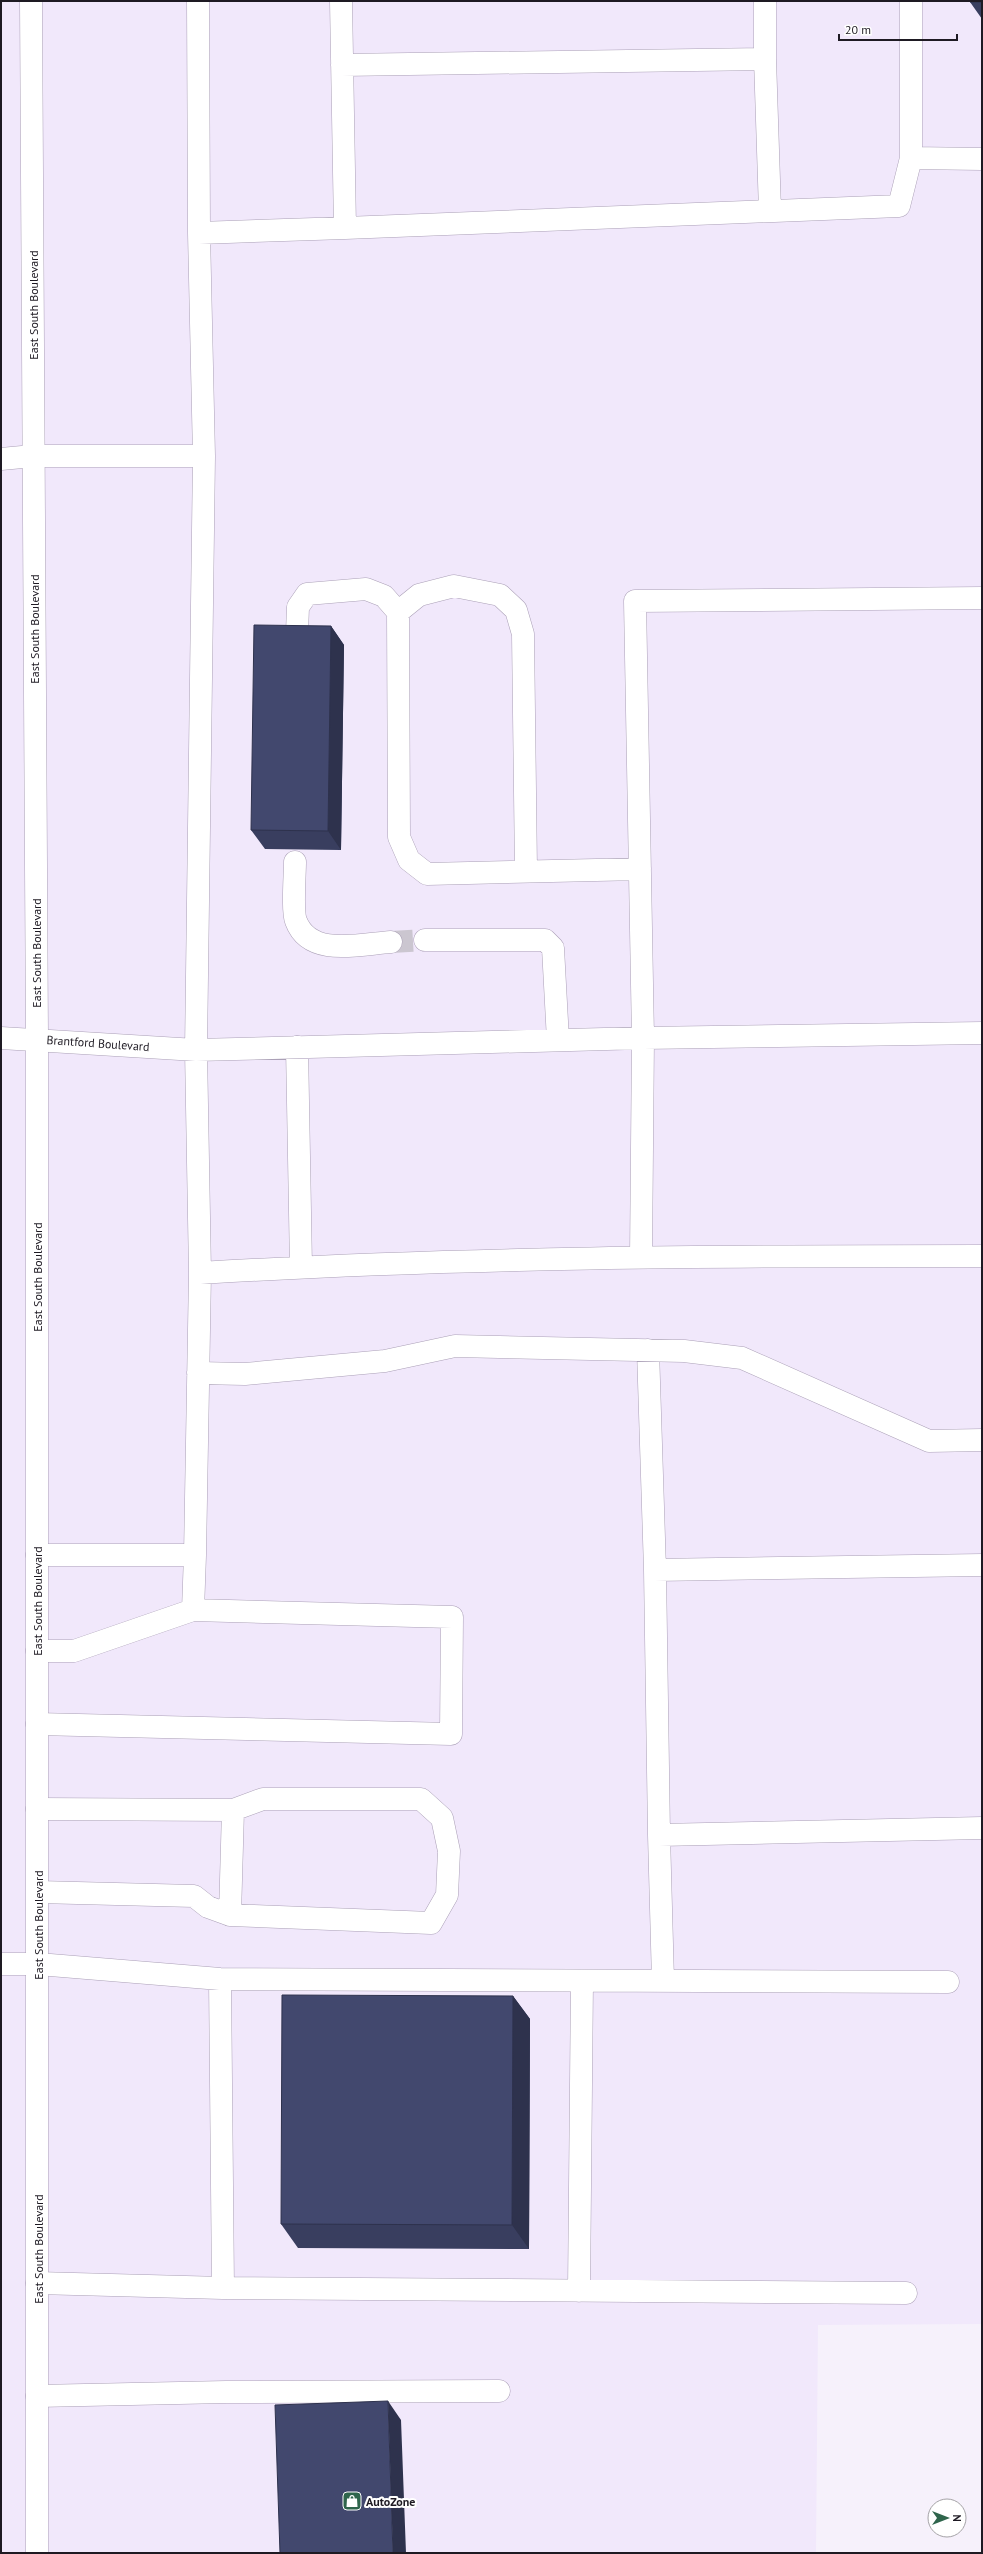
<svg xmlns="http://www.w3.org/2000/svg" width="983" height="2554" font-family="'PT Sans',sans-serif">
<style>
.built{fill:#f1e8fb}
.lines{fill:none;stroke-linecap:round;stroke-linejoin:round}
.minor-tunnel{stroke:#cbc6d0;stroke-width:22;stroke-dasharray:22 11;stroke-linecap:butt}
.minor-casing{stroke:#aba0b7;stroke-width:23}
.major-casing{stroke:#aba0b7;stroke-width:23}
.highway-casing{stroke:#aba0b7;stroke-width:23}
.minor{stroke:#fff;stroke-width:22}
.major{stroke:#fff;stroke-width:22}
.highway{stroke:#fff;stroke-width:22}
.wall{fill:#393e5f}
.shaded-wall{fill:#2e324d}
.building{fill:#42486e;stroke:#2e324d}
.labels{text-anchor:middle;dominant-baseline:central;stroke-width:4;stroke-linejoin:round;paint-order:stroke}
.street-label{font-size:12px;fill:#1e1a23;stroke:#fff}
.poi-label{font-size:12px;font-weight:bold;fill:#1e1a23;stroke:#fff;text-anchor:start}
</style>
<rect width="100%" height="100%" fill="#f6f1fb"/>
<path class="built" d="M 1,1 L 982,1 L 982,2324 L 818,2325 L 816,2553 L 1,2553 Z"/>
<g class="lines">
<path class="minor-tunnel" d="M 391,942 L 425,940"/>
<g class="minor-casing">
<path id="minor" d="M 341,1 L 345,228 L 899,206 L 911,158 L 911,1
M 765,1 L 765,59
M 342,65 L 765,59 L 770,211
M 911,158 L 982,159
M 199,233 L 345,228
M 204,456 L 196,1050 L 200,1273 C 460,1257 721,1256 982,1256
M 1,459 L 33,456 L 204,456 L 199,233 L 198,1
M 398,612 L 419,595 L 454,586 L 500,595 L 516,610 L 523,634 L 526,871
M 297,632 L 298,607 L 307,594 L 366,589 L 384,596 L 398,612 L 399,837 L 409,860 L 427,874 L 640,869
M 295,862 C 295,874 292,911 296,921 C 310,958 360,944 391,942
M 425,940 L 545,940 L 553,948 L 558,1040
M 1,1038 L 196,1050 L 643,1038 L 635,601 L 982,598
M 297,1047 L 301,1267
M 641,1257 L 643,1038 L 982,1033
M 648,1350 L 655,1570 L 982,1565
M 198,1373 L 245,1374 L 385,1361 L 455,1346 L 684,1351 L 742,1358 L 929,1441 L 982,1440
M 37,1555 L 195,1555 L 200,1273
M 655,1570 L 659,1835 L 982,1828
M 37,1651 L 74,1651 L 193,1610
M 37,1724 L 451,1734 L 452,1617 L 193,1610 L 195,1555
M 37,1809 L 233,1810 L 263,1799 L 421,1799 L 442,1818 L 449,1851 L 447,1895 L 431,1923 L 230,1915 L 208,1907 L 194,1896 L 38,1892
M 659,1835 L 663,1981
M 230,1915 L 233,1810
M 38,1964 L 220,1979 L 948,1982
M 37,2283 L 223,2288 L 220,1979
M 223,2288 L 906,2293
M 579,2291 L 582,1981
M 37,2396 L 226,2392 L 499,2391"/>
</g>
<g class="major-casing">
<path id="major" d="M 1,1964 L 38,1964"/>
</g>
<g class="highway-casing">
<path id="highway" d="M 31,1 L 37,1039 L 37,2553"/>
</g>
<use href="#minor" class="minor"/>
<use href="#major" class="major"/>
<use href="#highway" class="highway"/>
</g>
<path class="wall" d="M 982,1 L 982,19 L 970,2 Z
M 331,626 L 344,645 L 341,850 L 265,849 L 251,830 Z
M 513,1996 L 530,2019 L 529,2249 L 298,2248 L 281,2224 Z"/>
<path class="shaded-wall" d="M 331,626 L 344,645 L 341,850 L 328,831 Z
M 513,1996 L 530,2019 L 529,2249 L 512,2225 Z
M 388,2401 L 401,2420 L 406,2553 L 393,2553 Z"/>
<path class="building" d="M 970,1 L 982,1 L 982,2 L 970,2 Z
M 254,625 L 331,626 L 328,831 L 251,830 Z
M 282,1995 L 513,1996 L 512,2225 L 281,2224 Z
M 388,2401 L 393,2553 L 280,2553 L 275,2405 Z"/>
<defs>
<g id="shop-square" transform="scale(1)"><rect x="-9" y="-9" width="18" height="18" rx="4" fill="#2f654c" stroke="#fff"/><path d="M-5-2.5h2.3a2.7 3.5 0 0 1 5.4 0H5L5.5 6h-11ZM-1.5-2.5h3a1.5 2.3 0 0 0-3 0Z" fill="#fff"/></g>
</defs>
<g fill-rule="evenodd">
<use href="#shop-square" x="352" y="2501"/>
</g>
<g class="labels">
<g class="street-label">
<text transform="translate(33 305) rotate(-90)">East South Boulevard</text>
<text transform="translate(34 629) rotate(-90)">East South Boulevard</text>
<text transform="translate(36 953) rotate(-90)">East South Boulevard</text>
<text transform="translate(98 1043) rotate(4)">Brantford Boulevard</text>
<text transform="translate(37 1277) rotate(-90)">East South Boulevard</text>
<text transform="translate(37 1601) rotate(-90)">East South Boulevard</text>
<text transform="translate(38 1925) rotate(-90)">East South Boulevard</text>
<text transform="translate(38 2249) rotate(-90)">East South Boulevard</text>
</g>
<g class="poi-label">
<text x="366" y="2501">AutoZone</text>
</g>
</g>
<rect width="983" height="2554" fill="none" stroke="#1e1a23" stroke-width="4"/>
<g transform="translate(947 2518) rotate(90)"><circle r="19" fill="#ffffff" stroke="#a5a3a7"/>
<path d="M0-3L7 15L0 10L-7 15Z" fill="#2f654c"/>
<text y="-6" font-size="11" font-weight="bold" text-anchor="middle" fill="#1e1a23">N</text>
</g>
<path d="M839 34v6h118v-6" fill="none" stroke="#1e1a23" stroke-width="2"/>
<text x="845" y="34" font-size="12" fill="#1e1a23" stroke="#ffffff" stroke-width="3" paint-order="stroke">20 m</text>
</svg>
